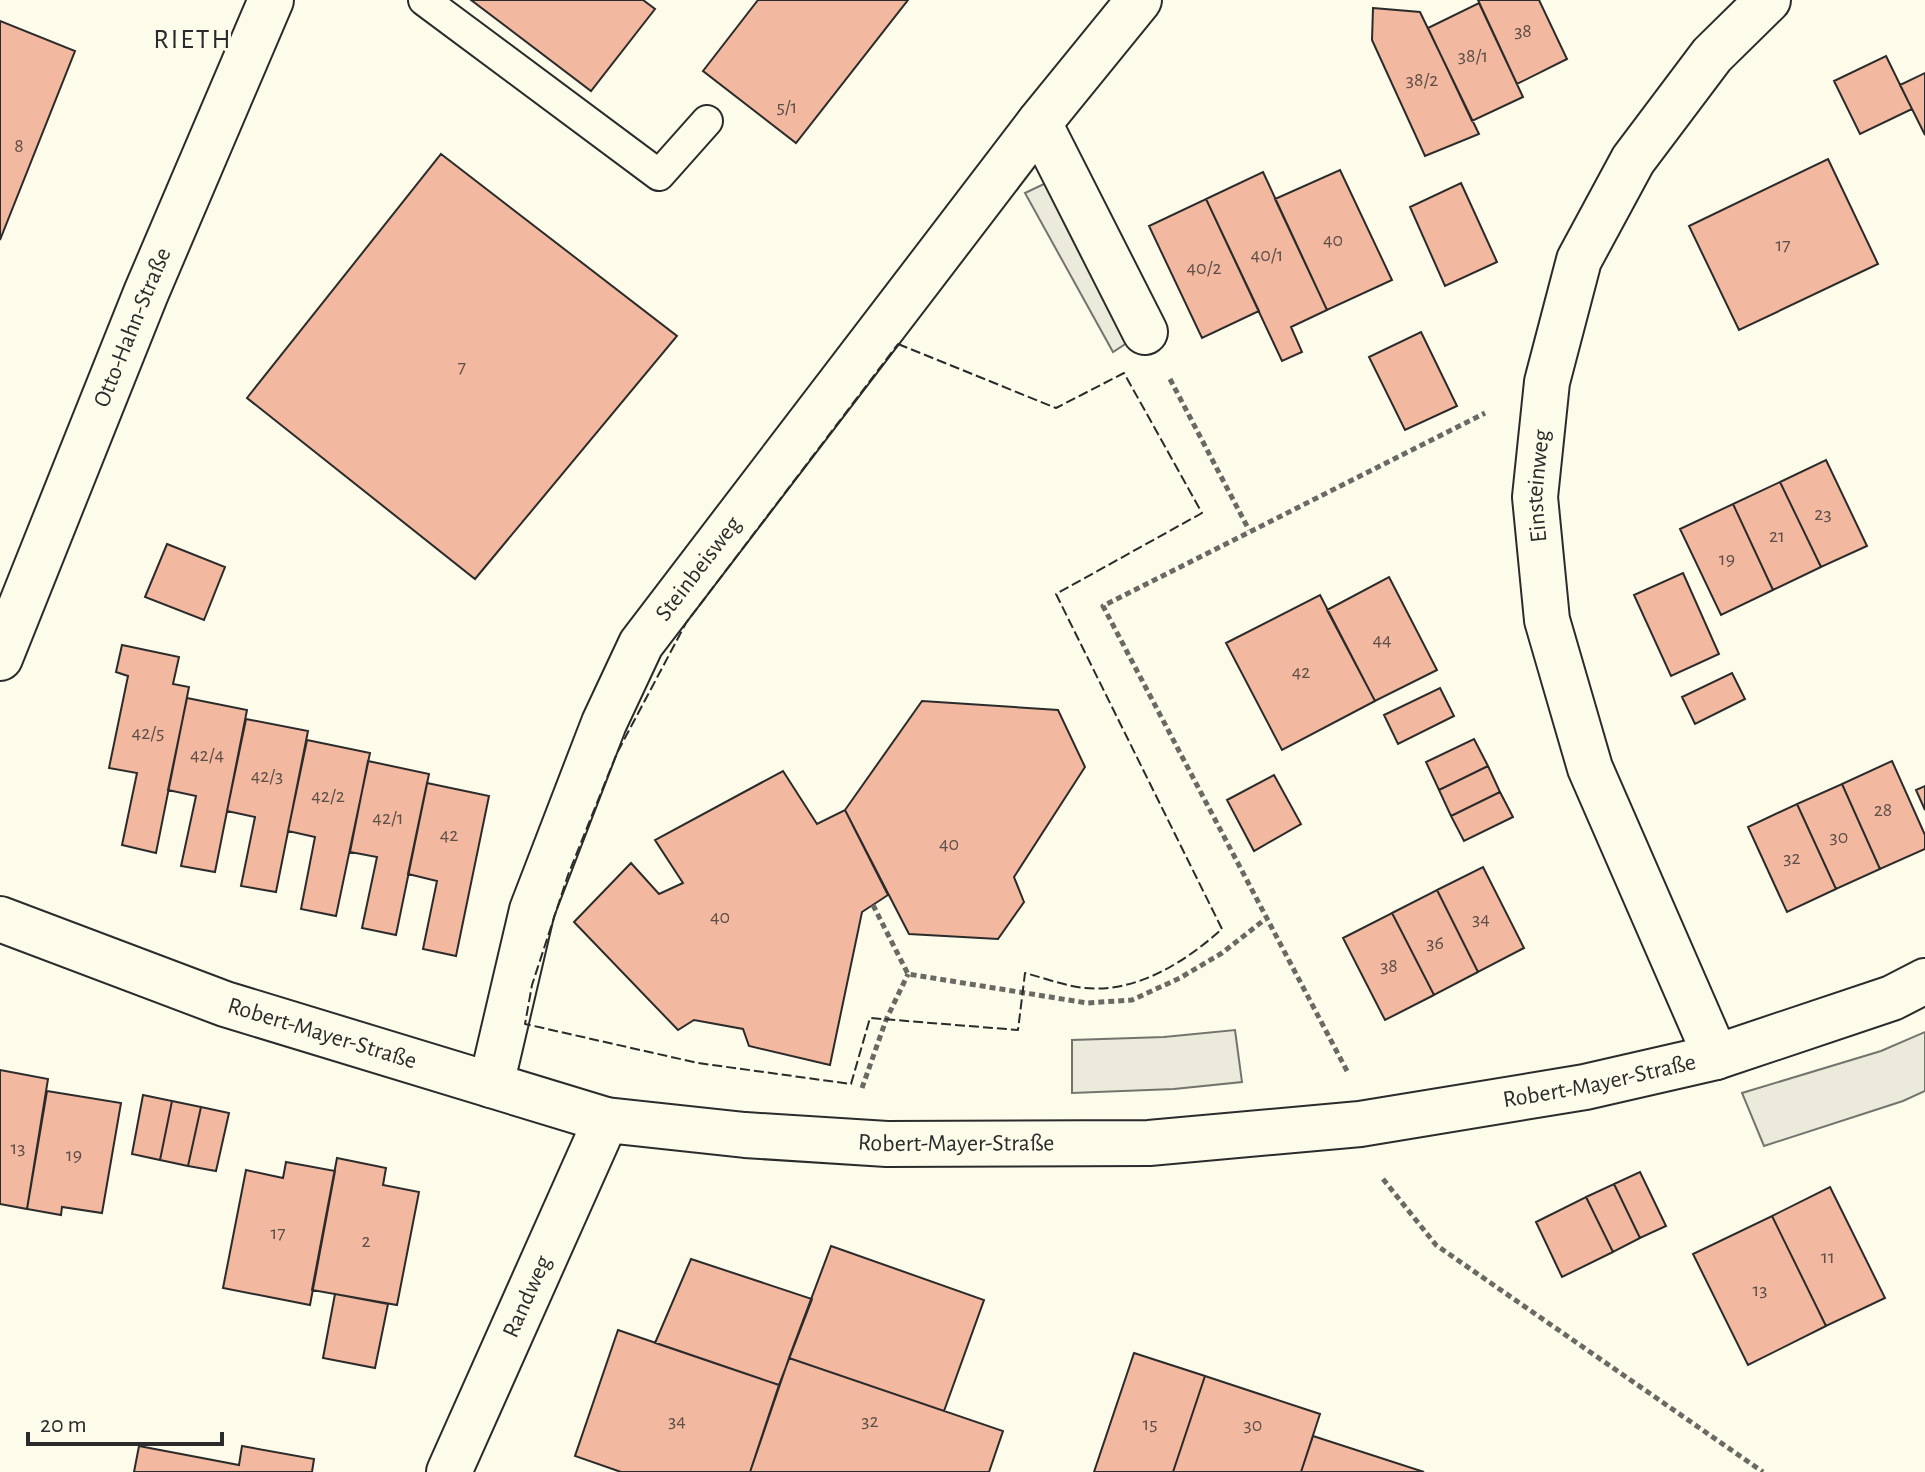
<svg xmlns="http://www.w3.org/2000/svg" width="1925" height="1472" font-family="'Alegreya Sans',sans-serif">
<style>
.parking{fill:#eceadb;stroke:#74746e;stroke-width:2}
.building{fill:#f2b8a0;stroke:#2b2b2b;stroke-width:2}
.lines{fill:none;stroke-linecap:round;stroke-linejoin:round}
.service-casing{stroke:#2b2b2b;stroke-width:34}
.minor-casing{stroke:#2b2b2b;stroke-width:48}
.path{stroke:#6a6964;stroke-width:5;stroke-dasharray:6 4;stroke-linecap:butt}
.service{stroke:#fdfbea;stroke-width:30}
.minor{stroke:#fdfbea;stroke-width:44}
.fence{stroke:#2b2b2b;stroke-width:2;stroke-dasharray:10 4;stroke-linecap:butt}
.labels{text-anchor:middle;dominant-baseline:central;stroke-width:6;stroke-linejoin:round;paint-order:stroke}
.number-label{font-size:20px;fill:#5d4e48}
.street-label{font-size:24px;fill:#2b2b2b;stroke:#fdfbea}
.quarter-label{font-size:28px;letter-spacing:2px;fill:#2b2b2b;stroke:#fdfbea}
</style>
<rect width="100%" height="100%" fill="#fdfbea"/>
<path class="parking" d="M 1048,182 L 1133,339 L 1113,352 L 1025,193 Z
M 1235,1030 L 1242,1082 L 1174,1089 L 1072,1093 L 1072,1040 L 1164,1037 Z
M 1925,1032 L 1925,1091 L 1903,1101 L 1764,1146 L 1742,1093 L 1881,1051 Z"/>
<path class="building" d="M 471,0 L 643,0 L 655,9 L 591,91 Z
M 758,0 L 908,0 L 796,143 L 703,71 Z
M 1478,0 L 1539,0 L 1567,59 L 1517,84 Z
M 1479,3 L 1523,97 L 1472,121 L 1428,28 Z
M 1373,8 L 1420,12 L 1479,134 L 1425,156 L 1372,40 Z
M 0,21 L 75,51 L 0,240 Z
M 1886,56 L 1912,109 L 1860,134 L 1834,81 Z
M 1925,73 L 1925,135 L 1900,85 Z
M 441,154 L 677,336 L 475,579 L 247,398 Z
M 1828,159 L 1878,264 L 1739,330 L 1689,226 Z
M 1340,170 L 1392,280 L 1327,310 L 1275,199 Z
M 1263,172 L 1327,310 L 1291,327 L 1302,352 L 1282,361 L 1206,199 Z
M 1461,183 L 1497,262 L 1445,286 L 1410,207 Z
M 1206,199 L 1259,311 L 1202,338 L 1149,226 Z
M 1421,332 L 1457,406 L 1405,430 L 1369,357 Z
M 1826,460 L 1867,546 L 1821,567 L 1780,482 Z
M 1780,482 L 1821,567 L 1773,590 L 1733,504 Z
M 1733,504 L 1773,590 L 1721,615 L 1680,529 Z
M 167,544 L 225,567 L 204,620 L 145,597 Z
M 1683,573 L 1719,654 L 1671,676 L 1634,595 Z
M 1389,577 L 1437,670 L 1375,701 L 1327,610 Z
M 1320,595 L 1375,701 L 1282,750 L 1226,643 Z
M 122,645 L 179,657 L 173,684 L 189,687 L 156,853 L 122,845 L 137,773 L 109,768 L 128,676 L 116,672 Z
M 1732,673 L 1745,699 L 1695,724 L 1682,697 Z
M 1440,688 L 1454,716 L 1398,744 L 1384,715 Z
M 187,698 L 247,710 L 215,872 L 181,866 L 196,796 L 168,790 Z
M 922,701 L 1058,710 L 1085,767 L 1014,877 L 1024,902 L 998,939 L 909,934 L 845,810 Z
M 246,719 L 308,731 L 276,892 L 241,886 L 255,817 L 227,811 Z
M 1474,739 L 1488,766 L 1439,790 L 1426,762 Z
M 307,740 L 370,753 L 336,916 L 301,909 L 315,837 L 288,831 Z
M 368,761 L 429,774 L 396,935 L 362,928 L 377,857 L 350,852 Z
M 1892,761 L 1925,835 L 1925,849 L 1880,869 L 1842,784 Z
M 1488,766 L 1500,792 L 1451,816 L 1439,790 Z
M 783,771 L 817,824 L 845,810 L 888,895 L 862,912 L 830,1065 L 749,1046 L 743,1029 L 694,1020 L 678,1030 L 574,922 L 631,863 L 659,894 L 683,883 L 655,840 Z
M 1274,775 L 1301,824 L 1254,851 L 1227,800 Z
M 427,783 L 489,796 L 456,956 L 423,949 L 437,881 L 408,874 Z
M 1842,784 L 1880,869 L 1836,889 L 1797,804 Z
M 1925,786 L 1925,810 L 1916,790 Z
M 1500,792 L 1513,817 L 1464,841 L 1451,816 Z
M 1797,804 L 1836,889 L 1787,912 L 1748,827 Z
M 1483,867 L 1524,948 L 1478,972 L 1437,890 Z
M 1437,890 L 1478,972 L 1434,995 L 1392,913 Z
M 1392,913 L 1434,995 L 1385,1020 L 1343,938 Z
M 0,1070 L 48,1079 L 27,1209 L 0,1204 Z
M 47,1091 L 121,1103 L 102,1213 L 62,1207 L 61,1215 L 27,1209 Z
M 143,1095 L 172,1101 L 160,1160 L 132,1154 Z
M 172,1101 L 201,1107 L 188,1166 L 160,1160 Z
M 201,1107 L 229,1113 L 216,1171 L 188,1166 Z
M 337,1158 L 386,1168 L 383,1185 L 419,1192 L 397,1305 L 312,1290 Z
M 286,1162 L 335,1171 L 310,1305 L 223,1288 L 246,1170 L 283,1178 Z
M 1640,1172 L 1666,1226 L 1640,1238 L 1614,1184 Z
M 1614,1184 L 1640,1238 L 1613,1252 L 1586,1197 Z
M 1830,1187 L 1885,1298 L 1826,1326 L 1772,1216 Z
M 1586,1197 L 1613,1252 L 1562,1277 L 1536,1222 Z
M 1772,1216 L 1826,1326 L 1748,1365 L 1693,1254 Z
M 831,1246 L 984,1300 L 944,1411 L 789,1358 Z
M 691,1259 L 812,1299 L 779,1385 L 655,1343 Z
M 335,1294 L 388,1304 L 375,1368 L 323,1358 Z
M 618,1330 L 779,1385 L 750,1472 L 621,1472 L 575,1456 Z
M 1134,1353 L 1205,1376 L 1173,1472 L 1094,1472 Z
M 789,1358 L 1003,1431 L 989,1472 L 750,1472 Z
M 1205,1376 L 1320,1414 L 1301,1472 L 1173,1472 Z
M 1313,1436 L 1424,1472 L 1301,1472 Z
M 139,1446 L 239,1465 L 242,1446 L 314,1459 L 312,1472 L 134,1472 Z"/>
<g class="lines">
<g class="service-casing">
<path id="service" d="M 424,0 L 659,175 L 707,121"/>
</g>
<g class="minor-casing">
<g id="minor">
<path d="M 1039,123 L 1145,332"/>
<path id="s1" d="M 0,658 L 146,293 L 271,0"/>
<path id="s2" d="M 0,919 L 225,1004 L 606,1120 L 745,1135 L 887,1144 L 1149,1143 L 1360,1124 L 1585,1087 L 1716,1057 L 1892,998 L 1925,981"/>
<path id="s3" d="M 1716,1057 L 1590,768 L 1547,620 L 1535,497 L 1547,382 L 1579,260 L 1633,160 L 1712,55 L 1768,0"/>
<path id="s4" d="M 491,1085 L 532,910 L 604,723 L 641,644 L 1039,123 L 1139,0"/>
<path id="s5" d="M 449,1472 L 606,1120"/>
</g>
</g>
<path class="path" d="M 1170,379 L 1249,530
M 873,905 L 908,974 L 1087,1003 L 1132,1000 L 1180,978 L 1222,953 L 1268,917
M 1347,1071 L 1103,606 L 1485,413
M 862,1088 L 886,1020 L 908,974
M 1383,1179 L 1436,1245 L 1763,1472"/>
<use href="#service" class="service"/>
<use href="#minor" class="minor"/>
<path class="fence" d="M 898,344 L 1056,408 L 1124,373 L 1202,513 L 1056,594 L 1222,929 C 1185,962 1137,993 1085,988 C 1065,986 1044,978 1025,973 L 1018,1030 L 870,1018 L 851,1084 L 698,1063 L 525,1024 L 532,985 L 568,875 L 617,753 L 686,623 Z"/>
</g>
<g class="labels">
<g class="number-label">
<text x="1523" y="31">38</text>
<text x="1473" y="56">38/1</text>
<text x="1422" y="80">38/2</text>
<text x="787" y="107">5/1</text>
<text x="19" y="146">8</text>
<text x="1333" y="240">40</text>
<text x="1783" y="245">17</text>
<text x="1267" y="255">40/1</text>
<text x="1204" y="268">40/2</text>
<text x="462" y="367">7</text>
<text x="1823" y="514">23</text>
<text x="1777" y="536">21</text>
<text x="1727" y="559">19</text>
<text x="1382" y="640">44</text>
<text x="1301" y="672">42</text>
<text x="148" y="733">42/5</text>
<text x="207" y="755">42/4</text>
<text x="267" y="776">42/3</text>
<text x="328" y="796">42/2</text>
<text x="1883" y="810">28</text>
<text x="388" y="818">42/1</text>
<text x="449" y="835">42</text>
<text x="1839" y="837">30</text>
<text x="949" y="844">40</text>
<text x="1792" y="858">32</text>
<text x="720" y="917">40</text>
<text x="1481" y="919">34</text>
<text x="1435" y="943">36</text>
<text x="1389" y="966">38</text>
<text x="18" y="1148">13</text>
<text x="74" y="1155">19</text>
<text x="278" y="1233">17</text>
<text x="366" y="1241">2</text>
<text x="1828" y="1257">11</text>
<text x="1760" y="1290">13</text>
<text x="677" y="1421">34</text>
<text x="870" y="1421">32</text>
<text x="1150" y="1424">15</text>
<text x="1253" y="1425">30</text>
</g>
<g class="street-label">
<text stroke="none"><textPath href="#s1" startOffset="356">Otto-Hahn-Straße</textPath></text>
<text stroke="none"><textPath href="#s3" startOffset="604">Einsteinweg</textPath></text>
<text stroke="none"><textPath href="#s4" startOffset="562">Steinbeisweg</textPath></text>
<text stroke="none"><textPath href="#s2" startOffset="342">Robert-Mayer-Straße</textPath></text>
<text stroke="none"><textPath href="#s2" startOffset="1638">Robert-Mayer-Straße</textPath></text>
<text stroke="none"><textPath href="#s2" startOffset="990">Robert-Mayer-Straße</textPath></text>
<text stroke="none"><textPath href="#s5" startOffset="192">Randweg</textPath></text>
</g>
<g class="quarter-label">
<text x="193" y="40">RIETH</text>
</g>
</g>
<path d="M28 1432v12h194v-12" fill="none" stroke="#2b2b2b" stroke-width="4"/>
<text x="40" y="1432" font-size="24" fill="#2b2b2b" stroke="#fdfbea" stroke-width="6" paint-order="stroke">20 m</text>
</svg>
